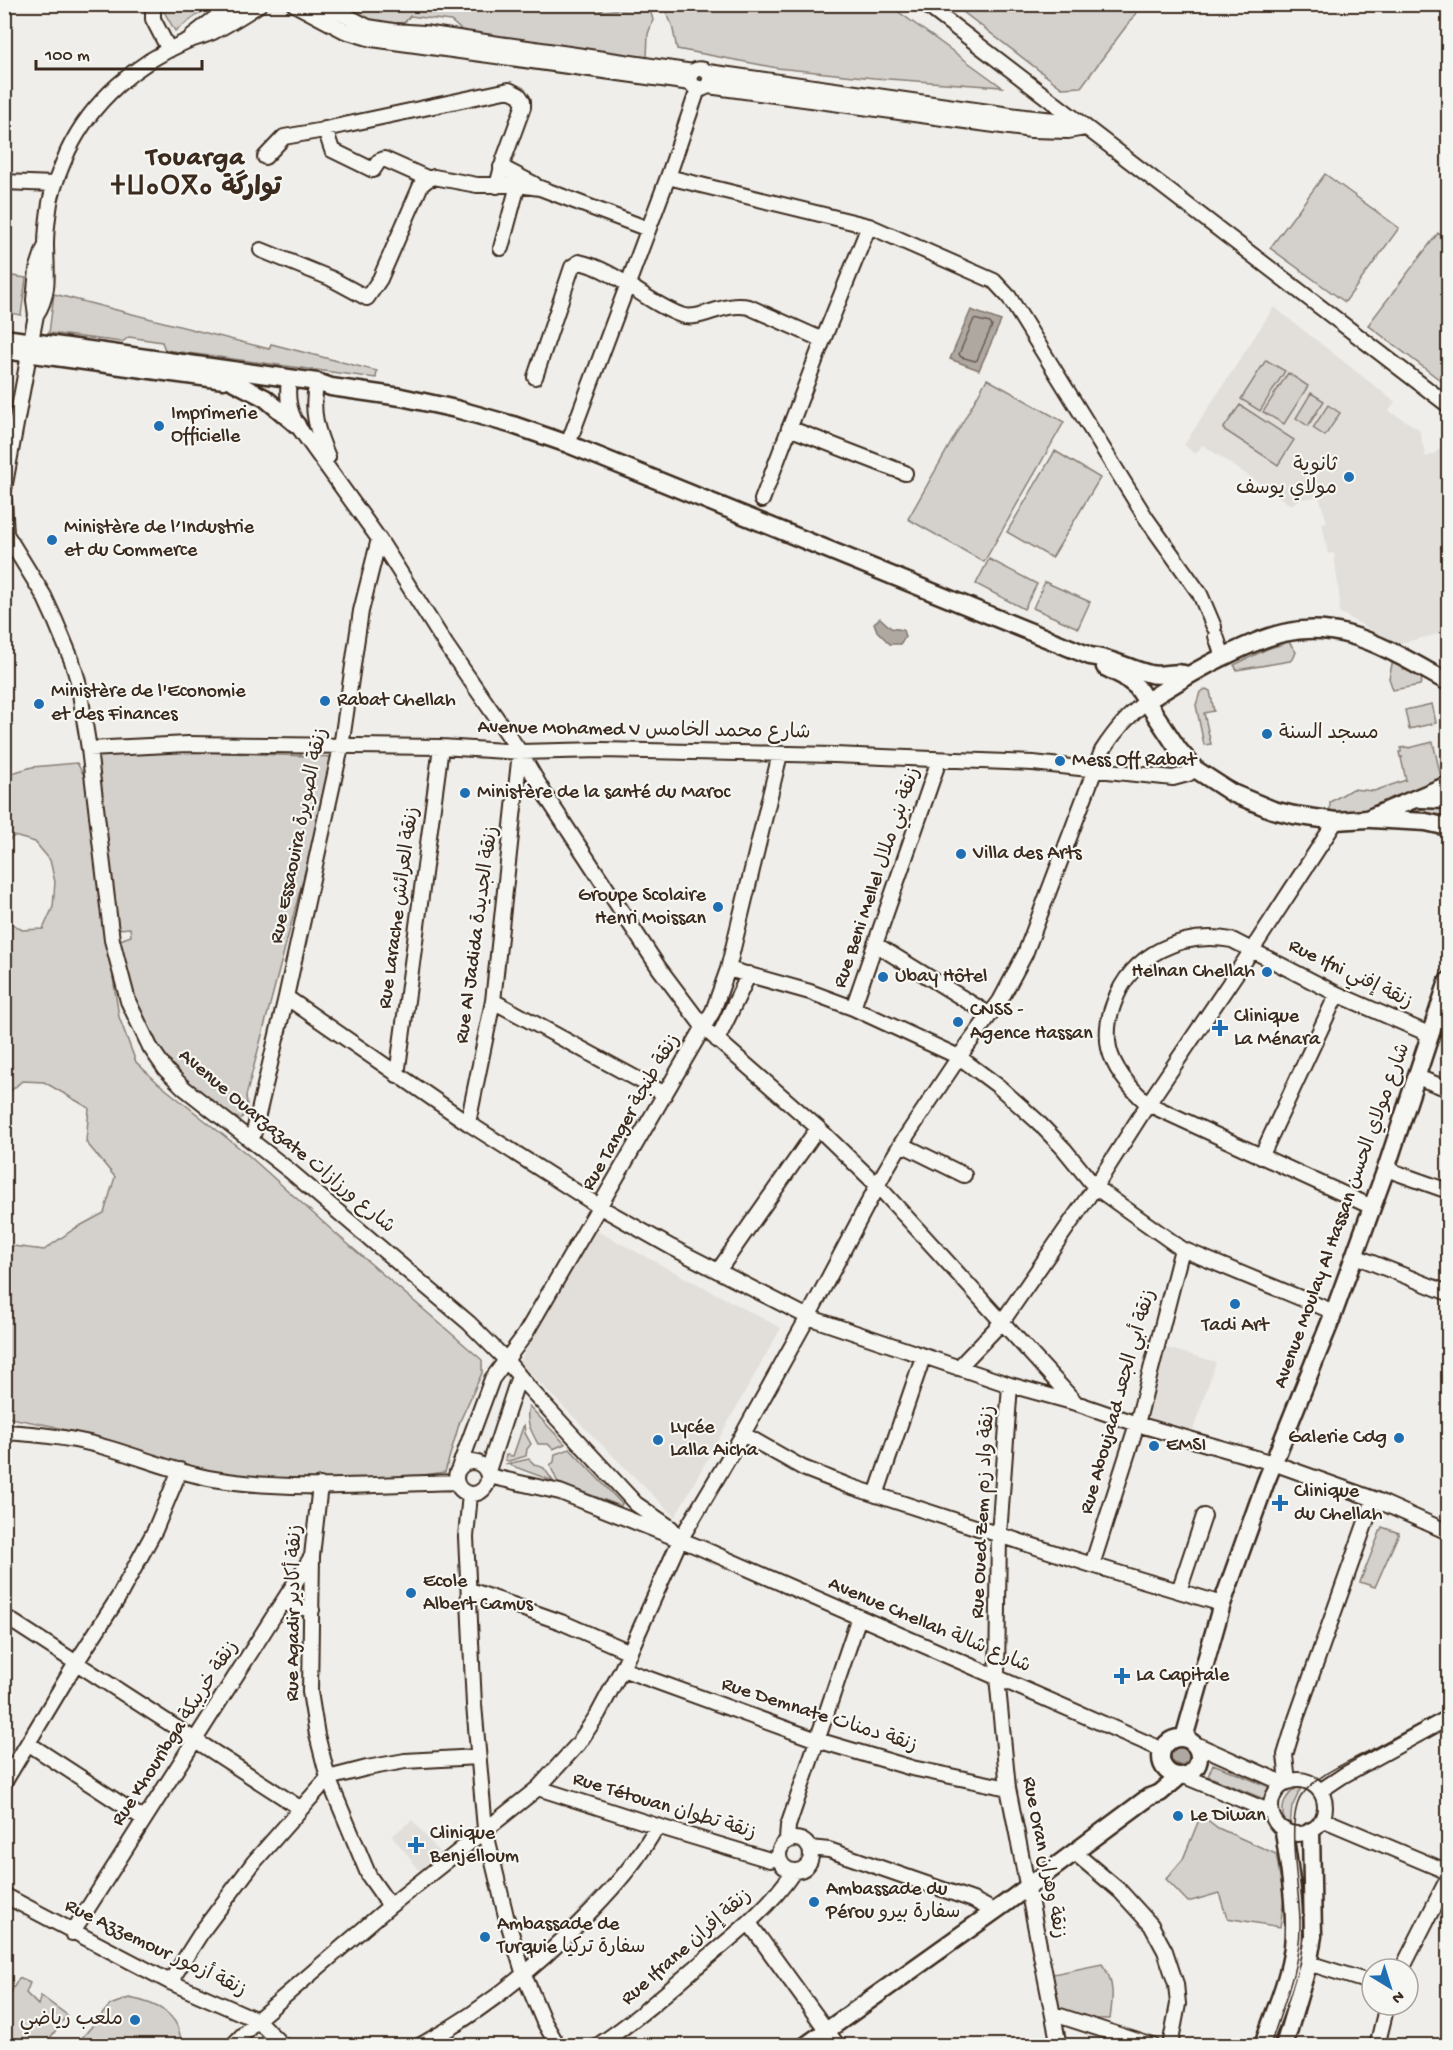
<svg xmlns="http://www.w3.org/2000/svg" width="1453" height="2050" font-family="'Gochi Hand','Playpen Sans Arabic','Noto Sans Tifinagh',sans-serif">
<style>
.built{fill:#e2dfdb}
.green{fill:#d4d1cc;stroke:#887e75;stroke-width:1.5}
.water{fill:#afa8a1;stroke:#81766d;stroke-width:1.5}
.lines{fill:none;stroke-linecap:round;stroke-linejoin:round}
.shore{stroke:#695c52;stroke-width:1.5}
.minor-casing{stroke:#3b2a1e;stroke-width:18}
.major-casing{stroke:#3b2a1e;stroke-width:21}
.minor{stroke:#f6f6f2;stroke-width:14}
.major{stroke:#f6f6f2;stroke-width:16}
.tram{stroke:#3b2a1e;stroke-width:1.5}
.poi-dot{fill:#1f6fb2;stroke:#f6f6f2;stroke-width:2}
.labels{text-anchor:middle;dominant-baseline:central;stroke-width:4.5;stroke-linejoin:round;paint-order:stroke}
.poi-label{font-size:20px;fill:#3b2a1e;stroke:#f6f6f2;text-anchor:start}
.street-label{font-size:20px;fill:#3b2a1e;stroke:#f6f6f2}
.district-label{font-size:26px;font-weight:bold;letter-spacing:1.5px;fill:#3b2a1e;stroke:#f6f6f2}
</style>
<rect width="100%" height="100%" fill="#efeeea"/>
<filter id="ink" filterUnits="userSpaceOnUse"><feTurbulence type="fractalNoise" baseFrequency=".0167" numOctaves="2"/><feDisplacementMap in="SourceGraphic" scale="12" xChannelSelector="R" yChannelSelector="G"/><feConvolveMatrix kernelMatrix="1 2 1 2 8 2 1 2 1" color-interpolation-filters="sRGB"/></filter>
<g filter="url(#ink)">
<path class="built" d="M 1274,307 L 1395,402 L 1389,411 L 1419,429 L 1426,457 L 1434,454 L 1448,442 L 1448,632 L 1396,644 L 1339,612 L 1340,602 L 1334,553 L 1328,554 L 1322,523 L 1327,522 L 1319,497 L 1300,499 L 1291,505 L 1203,445 L 1195,454 L 1184,445 Z
M 593,1229 L 781,1328 L 675,1517 L 519,1363 Z
M 1163,1347 L 1216,1362 L 1193,1430 L 1143,1416 Z
M 412,1820 L 441,1854 L 420,1871 L 392,1836 Z"/>
<path class="green" d="M 164,4 L 211,4 L 211,5 L 175,31 L 162,8 Z
M 580,4 L 604,11 L 649,6 L 653,20 L 648,34 L 647,58 L 466,34 L 451,21 L 410,16 L 404,23 L 370,23 L 339,5 Z
M 663,5 L 889,5 L 1002,87 L 874,78 L 777,68 L 677,49 L 672,25 Z
M 954,5 L 1142,5 L 1081,87 L 1062,88 Z
M 1325,174 L 1399,228 L 1345,302 L 1270,248 Z
M 1438,233 L 1448,241 L 1448,386 L 1368,325 Z
M 5,275 L 26,278 L 21,315 L 5,312 Z
M 54,294 L 269,349 L 271,344 L 377,371 L 376,378 L 165,350 L 162,342 L 129,337 L 122,342 L 49,333 Z
M 1266,360 L 1285,371 L 1260,411 L 1241,399 Z
M 1288,373 L 1308,386 L 1284,424 L 1263,412 Z
M 987,379 L 1064,422 L 984,562 L 908,519 Z
M 1311,393 L 1324,401 L 1308,426 L 1296,418 Z
M 1240,405 L 1294,440 L 1278,465 L 1223,429 Z
M 1328,405 L 1340,413 L 1325,436 L 1313,428 Z
M 1055,451 L 1100,478 L 1052,558 L 1007,532 Z
M 989,559 L 1037,584 L 1024,609 L 976,584 Z
M 1045,582 L 1090,602 L 1078,628 L 1033,608 Z
M 1289,642 L 1296,652 L 1294,657 L 1290,661 L 1237,670 L 1234,665 L 1267,649 Z
M 1393,660 L 1423,676 L 1420,685 L 1393,690 L 1389,678 Z
M 1206,689 L 1210,691 L 1214,711 L 1204,713 L 1211,744 L 1204,745 L 1196,705 L 1200,692 Z
M 1432,704 L 1436,723 L 1409,729 L 1405,710 Z
M 1433,742 L 1442,782 L 1381,807 L 1360,811 L 1330,812 L 1330,802 L 1352,789 L 1374,791 L 1406,780 L 1401,758 L 1403,757 L 1400,757 L 1399,752 L 1401,752 L 1401,748 L 1407,747 L 1409,748 Z
M 100,748 L 335,757 L 246,1096 L 248,1112 L 240,1119 L 225,1113 L 179,1075 L 147,1045 L 117,944 L 120,940 L 131,936 L 130,928 L 118,929 L 112,925 L 96,772 Z
M 77,763 L 86,779 L 93,845 L 119,1017 L 136,1062 L 158,1083 L 247,1154 L 334,1232 L 482,1360 L 482,1373 L 460,1421 L 445,1472 L 410,1477 L 286,1480 L 239,1478 L 173,1461 L 52,1426 L 5,1417 L 5,1245 L 44,1250 L 74,1229 L 104,1213 L 115,1177 L 86,1142 L 89,1108 L 44,1082 L 22,1081 L 5,1096 L 5,919 L 22,930 L 43,929 L 53,907 L 55,882 L 50,860 L 35,842 L 14,836 L 5,844 L 5,775 L 32,767 Z
M 1448,807 L 1448,820 L 1403,814 L 1428,808 Z
M 529,1406 L 565,1444 L 553,1449 L 548,1444 L 538,1444 C 531,1431 525,1421 529,1406 Z
M 524,1424 L 525,1433 L 531,1444 L 527,1449 L 526,1456 L 509,1461 L 505,1460 L 506,1455 L 513,1456 Z
M 570,1449 L 622,1504 L 621,1506 L 558,1483 L 550,1465 L 554,1462 L 555,1454 Z
M 529,1459 L 534,1464 L 544,1468 L 553,1481 L 507,1464 Z
M 1382,1527 L 1399,1533 L 1375,1587 L 1360,1582 Z
M 1213,1764 L 1269,1787 L 1264,1799 L 1208,1776 Z
M 1297,1788 L 1301,1788 L 1292,1807 L 1290,1825 L 1284,1819 C 1280,1807 1286,1794 1297,1788 Z
M 1201,1815 L 1218,1828 L 1276,1854 L 1284,1898 L 1280,1927 L 1227,1918 L 1219,1893 L 1188,1902 L 1166,1879 L 1183,1859 Z
M 1102,1964 C 1115,1981 1113,1998 1110,2019 C 1065,2018 1057,2024 1053,1974 Z
M 19,1978 L 30,1983 L 26,1993 L 38,2005 L 41,1996 L 67,2015 L 45,2045 L 5,2045 L 5,2003 Z
M 129,1998 C 157,2003 181,2014 181,2045 L 76,2045 L 110,2005 Z"/>
<path class="water" d="M 971,310 L 1001,321 L 979,370 L 950,359 Z
M 880,618 L 891,628 L 903,630 L 905,637 L 900,644 L 890,644 L 877,631 L 874,623 Z
M1171 1756a9 9 0 1 1 18 0a9 9 0 1 1-18 0Z"/>
<g class="lines">
<path class="shore" d="M 974,319 L 990,323 L 992,326 L 977,360 L 975,361 L 961,357 L 959,354 Z"/>
<g class="minor-casing">
<path id="minor" d="M 153,4 L 153,19 L 169,50
M 294,4 L 345,31 L 372,39 L 691,83
M 324,4 L 368,27 L 393,31 L 424,33 L 693,72
M 925,4 L 1448,405
M 192,36 L 233,4
M 708,72 C 712,79 710,86 702,89 L 693,86 C 686,74 696,64 708,72 L 1025,117 L 1055,120 L 1071,117
M 708,86 L 1031,130 L 1068,131 L 1085,128
M 265,157 L 284,137 L 324,130
M 501,167 L 534,184
M 668,177 L 869,226 L 994,281 L 1009,297 L 1146,518 L 1200,594 L 1214,627
M 429,179 L 384,159 L 379,161 L 373,170 L 332,150 L 325,129 L 509,90 L 519,95 L 523,101 L 523,107 L 504,159 L 497,186
M 4,182 L 54,184
M 501,248 L 518,185
M 261,250 L 330,278 L 367,298 L 380,279 L 421,185 L 427,180 L 434,177 L 477,185 L 518,185 L 540,188 L 648,229
M 36,315 C 51,293 46,269 46,244 C 46,231 48,216 50,203 C 53,185 61,168 68,151 C 92,101 136,63 187,41 C 195,38 204,36 213,32 C 229,24 245,14 260,4
M 31,341 L 36,315 L 34,300 L 37,270 L 44,249
M 535,377 L 572,267 L 579,262 C 617,270 645,302 681,315 C 701,322 722,301 749,307 L 823,340
M 289,378 C 287,396 288,409 297,425 L 379,539 L 446,645 L 520,752 L 544,793 L 659,968 L 704,1028 L 818,1128 L 877,1185 L 1076,1403
M 317,382 C 310,410 317,432 328,457
M 789,428 L 905,473
M 568,444 L 668,177 L 698,89
M 4,489 L 29,354
M 4,500 L 6,534 L 44,596 L 55,620 L 72,661 L 78,681 L 89,749 L 112,940 L 128,1001 L 150,1047 L 166,1070 L 184,1088 L 290,1171 L 469,1323 L 506,1360 L 529,1388 L 636,1504 L 671,1528 L 680,1540
M 762,500 L 823,340 L 869,226
M 1216,636 L 1223,657
M 89,749 L 188,744 L 441,747 L 520,752 L 601,750 L 834,755 L 1033,763 L 1173,778 L 1188,774 L 1195,769
M 875,944 L 990,1015
M 728,969 L 810,992 L 853,1008 L 959,1057 L 998,1086 L 1037,1121 L 1064,1149 L 1095,1187 L 1182,1249 L 1334,1312
M 286,997 L 468,1123 L 600,1207 L 671,1247 L 808,1317 L 1010,1385 L 1076,1403 L 1137,1424 L 1273,1463 L 1374,1499 L 1448,1532
M 493,1001 L 665,1094
M 853,1008 L 939,760
M 717,1040 L 749,974
M 397,1075 L 441,747
M 1417,1077 L 1448,1089
M 468,1123 L 493,1001 L 520,752
M 252,1140 L 286,997 L 341,747 L 361,611 L 379,539
M 901,1144 L 964,1175
M 1261,1157 L 1337,994
M 1386,1169 L 1448,1191
M 1372,1207 L 1148,1104 C 1131,1089 1114,1070 1109,1048 C 1106,1032 1108,1018 1114,1003 C 1131,954 1182,931 1232,940 L 1337,994 L 1431,1035
M 1355,1256 L 1448,1293
M 718,1271 L 818,1128
M 958,1368 L 1002,1322 L 1095,1187 L 1148,1104 L 1252,950 L 1336,821
M 1010,1385 L 999,1535 L 997,1677 L 1008,1788 L 1059,2046
M 4,1432 C 40,1434 75,1438 108,1448 C 143,1458 178,1473 214,1479 C 293,1492 376,1484 456,1482
M 743,1434 L 803,1468 L 849,1486 L 1092,1565 L 1222,1604
M456 1478a16 16 0 1 1 32 0a16 16 0 1 1-32 0Z
M 459,1468 L 492,1379 L 524,1336 L 713,1011 L 728,969 L 780,754
M 488,1471 L 519,1376
M 489,1476 L 560,1492 L 701,1548 L 1163,1750
M 320,1485 L 312,1556 L 310,1692 L 317,1735 L 328,1778 L 369,1876 L 390,1906
M 470,1494 L 466,1537 L 474,1705 L 485,1829 L 506,1916 L 524,1975 L 543,2020 L 558,2046
M 876,1495 L 923,1357
M 1092,1565 L 1137,1424 L 1182,1249
M 470,1590 L 561,1622 L 630,1652
M 1179,1591 L 1204,1516
M 283,1603 L 312,1610
M 4,1616 L 300,1808
M 622,1669 L 817,1740 L 912,1768 L 1008,1788
M 1193,1743 L 1285,1784
M 29,1744 L 144,1819
M 1184,1776 L 1271,1812
M1271 1807a27 27 0 1 1 54 0a27 27 0 1 1-54 0Z
M 1288,1782 L 1285,1755 L 1296,1719 L 1374,1499
M 4,1783 L 76,1663 L 118,1598 L 155,1530 L 180,1470
M 538,1788 L 657,1826 L 770,1860 L 779,1858
M 1320,1791 L 1344,1775 L 1448,1718
M 1322,1819 L 1448,1872
M779 1855a16 16 0 1 1 32 0a16 16 0 1 1-32 0Z
M 787,1840 L 788,1826 L 859,1617
M 810,1848 L 829,1850 L 973,1900 L 994,1911
M 1075,1853 L 1120,1891 L 1151,1925 L 1165,1951 L 1176,1984 L 1178,2004 L 1170,2046
M 4,1895 L 170,1982 L 257,2020 L 283,2046
M 749,1923 L 838,2046
M 72,1933 L 312,1556
M 1308,1965 L 1318,1966 L 1372,1983
M 1402,1969 L 1448,1878
M 170,1982 L 203,1930 L 254,1862 L 328,1778 L 367,1768 L 405,1761 L 478,1757
M 1054,2014 L 1153,2046
M 232,2046 L 257,2020 L 390,1906 L 538,1788 L 578,1744 L 598,1714 L 622,1669 L 680,1540 L 743,1434 L 808,1317 L 885,1171 L 901,1144 L 959,1057 L 1000,1001 L 1025,954 L 1102,751 C 1115,731 1128,715 1147,701
M 419,2046 C 484,2011 542,1963 592,1910 C 618,1883 639,1859 657,1826
M 597,2046 C 632,2023 664,1995 695,1968 C 731,1938 768,1910 794,1871
M 1377,2046 L 1387,2005"/>
</g>
<g class="major-casing">
<path id="major" d="M 4,338 L 317,382 L 331,387 L 401,397 L 456,409 L 513,425 L 568,444 L 1090,656 C 1112,658 1129,669 1150,674 C 1162,677 1177,670 1187,675
M 4,350 L 224,380
M 234,382 L 265,398 L 297,425
M 1105,667 L 1123,676 L 1137,687 L 1178,749 L 1195,769 L 1232,793 L 1273,810 L 1294,815 L 1336,821 L 1367,819 L 1448,785
M 1147,701 C 1172,685 1196,670 1223,657 C 1265,636 1301,621 1350,635 C 1383,644 1418,666 1448,682
M 1421,799 L 1448,800
M 1371,819 L 1426,822 L 1448,827
M1161 1757a19 19 0 1 1 38 0a19 19 0 1 1-38 0Z
M 1184,1738 L 1222,1604 L 1265,1484 L 1331,1320 L 1386,1169 L 1448,981
M 805,2046 L 1006,1903 L 1149,1797 L 1160,1793 L 1180,1776
M 1263,2046 C 1273,2014 1289,1981 1293,1947 C 1297,1909 1289,1869 1284,1831
M 1284,2046 L 1308,1965 L 1313,1936 L 1311,1831"/>
</g>
<use href="#minor" class="minor"/>
<use href="#major" class="major"/>
<path class="tram" d="M 1270,2046 C 1282,2007 1300,1967 1300,1926 C 1301,1894 1284,1819 1302,1795 C 1318,1774 1346,1763 1367,1752 C 1394,1737 1421,1723 1448,1709"/>
</g>
</g>
<g class="poi-dot">
<circle cx="159" cy="426" r="6"/>
<circle cx="1349" cy="477" r="6"/>
<circle cx="52" cy="540" r="6"/>
<circle cx="325" cy="701" r="6"/>
<circle cx="39" cy="704" r="6"/>
<circle cx="1267" cy="734" r="6"/>
<circle cx="1060" cy="761" r="6"/>
<circle cx="465" cy="793" r="6"/>
<circle cx="961" cy="854" r="6"/>
<circle cx="718" cy="907" r="6"/>
<circle cx="1267" cy="972" r="6"/>
<circle cx="883" cy="977" r="6"/>
<circle cx="958" cy="1022" r="6"/>
<path d="M1217 1019h6v6h6v6h-6v6h-6v-6h-6v-6h6z"/>
<circle cx="1235" cy="1304" r="6"/>
<circle cx="1399" cy="1438" r="6"/>
<circle cx="658" cy="1440" r="6"/>
<circle cx="1154" cy="1446" r="6"/>
<path d="M1277 1494h6v6h6v6h-6v6h-6v-6h-6v-6h6z"/>
<circle cx="411" cy="1593" r="6"/>
<path d="M1119 1667h6v6h6v6h-6v6h-6v-6h-6v-6h6z"/>
<circle cx="1178" cy="1816" r="6"/>
<path d="M413 1836h6v6h6v6h-6v6h-6v-6h-6v-6h6z"/>
<circle cx="814" cy="1902" r="6"/>
<circle cx="485" cy="1937" r="6"/>
<circle cx="135" cy="2020" r="6"/>
</g>
<g class="labels">
<g class="poi-label">
<text x="171" y="414">Imprimerie<tspan x="171" dy="23">Officielle</tspan></text>
<text x="1337" y="466" text-anchor="end">ثانوية<tspan x="1337" dy="23">مولاي يوسف</tspan></text>
<text x="64" y="528">Ministère de l’Industrie<tspan x="64" dy="23">et du Commerce</tspan></text>
<text x="51" y="692">Ministère de l'Economie<tspan x="51" dy="23">et des Finances</tspan></text>
<text x="337" y="701">Rabat Chellah</text>
<text x="1279" y="734">مسجد السنة</text>
<text x="1072" y="761">Mess Off Rabat</text>
<text x="477" y="793">Ministère de la santé du Maroc</text>
<text x="973" y="854">Villa des Arts</text>
<text x="706" y="896" text-anchor="end">Groupe Scolaire<tspan x="706" dy="23">Henri Moissan</tspan></text>
<text x="1255" y="972" text-anchor="end">Helnan Chellah</text>
<text x="895" y="977">Ubay Hôtel</text>
<text x="970" y="1011">CNSS -<tspan x="970" dy="23">Agence Hassan</tspan></text>
<text x="1234" y="1017">Clinique<tspan x="1234" dy="23">La Ménara</tspan></text>
<text x="1235" y="1326" text-anchor="middle">Tadi Art</text>
<text x="670" y="1428">Lycée<tspan x="670" dy="23">Lalla Aicha</tspan></text>
<text x="1387" y="1438" text-anchor="end">Galerie Cdg</text>
<text x="1166" y="1446">EMSI</text>
<text x="1294" y="1492">Clinique<tspan x="1294" dy="23">du Chellah</tspan></text>
<text x="423" y="1582">Ecole<tspan x="423" dy="23">Albert Camus</tspan></text>
<text x="1136" y="1676">La Capitale</text>
<text x="1190" y="1816">Le Diwan</text>
<text x="430" y="1834">Clinique<tspan x="430" dy="23">Benjelloum</tspan></text>
<text x="826" y="1890">Ambassade du<tspan x="826" dy="23">Pérou سفارة بيرو</tspan></text>
<text x="497" y="1925">Ambassade de<tspan x="497" dy="23">Turquie سفارة تركيا</tspan></text>
<text x="123" y="2020" text-anchor="end">ملعب رياضي</text>
</g>
<g class="street-label">
<text transform="translate(644 731) rotate(1)">Avenue Mohamed V شارع محمد الخامس</text>
<text transform="translate(300 836) rotate(-78)">Rue Essaouira زنقة الصويرة</text>
<text transform="translate(878 878) rotate(-71)">Rue Beni Mellel زنقة بني ملال</text>
<text transform="translate(400 908) rotate(-82)">Rue Larache زنقة العرائش</text>
<text transform="translate(478 935) rotate(-82)">Rue Al Jadida زنقة الجديدة</text>
<text transform="translate(1350 975) rotate(26)">Rue Ifni زنقة إفني</text>
<text transform="translate(632 1113) rotate(-60)">Rue Tanger زنقة طنجة</text>
<text transform="translate(286 1142) rotate(40)">Avenue Ouarzazate شارع ورزازات</text>
<text transform="translate(1343 1216) rotate(-70)">Avenue Moulay Al Hassan شارع مولاي الحسن</text>
<text transform="translate(1119 1402) rotate(-74)">Rue Aboujaad زنقة أبي الجعد</text>
<text transform="translate(984 1512) rotate(-87)">Rue Oued Zem زنقة واد زم</text>
<text transform="translate(295 1613) rotate(-89)">Rue Agadir زنقة أكادير</text>
<text transform="translate(929 1626) rotate(23)">Avenue Chellah شارع شالة</text>
<text transform="translate(819 1716) rotate(18)">Rue Demnate زنقة دمنات</text>
<text transform="translate(176 1734) rotate(-57)">Rue Khouribga زنقة خريبكة</text>
<text transform="translate(664 1807) rotate(17)">Rue Tétouan زنقة تطوان</text>
<text transform="translate(1043 1858) rotate(79)">Rue Oran زنقة وهران</text>
<text transform="translate(687 1948) rotate(-41)">Rue Ifrane زنقة إفران</text>
<text transform="translate(155 1949) rotate(26)">Rue Azzemour زنقة أزمور</text>
</g>
<g class="district-label">
<text x="196" y="159">Touarga<tspan x="196" dy="30">ⵜⵡⴰⵔⴳⴰ توارگة</tspan></text>
</g>
</g>
<rect width="1453" height="2050" fill="none" stroke="#f6f6f2" stroke-width="24"/>
<rect x="12" y="12" width="1429" height="2026" fill="none" stroke="#3b2a1e" stroke-width="2" filter="url(#ink)"/>
<g transform="translate(1390 1987) rotate(142)"><circle r="28" fill="#f6f6f2" stroke="#aba49d" stroke-width="1.5"/>
<path d="M0-4.5L10 22L0 15L-10 22Z" fill="#1f6fb2"/>
<text y="-9" font-size="16" font-weight="bold" text-anchor="middle" fill="#3b2a1e">N</text>
</g>
<path d="M36 60v9h166v-9" fill="none" stroke="#3b2a1e" stroke-width="3"/>
<text x="45" y="60" font-size="18" fill="#3b2a1e" stroke="#f6f6f2" stroke-width="4.5" paint-order="stroke">100 m</text>
</svg>
